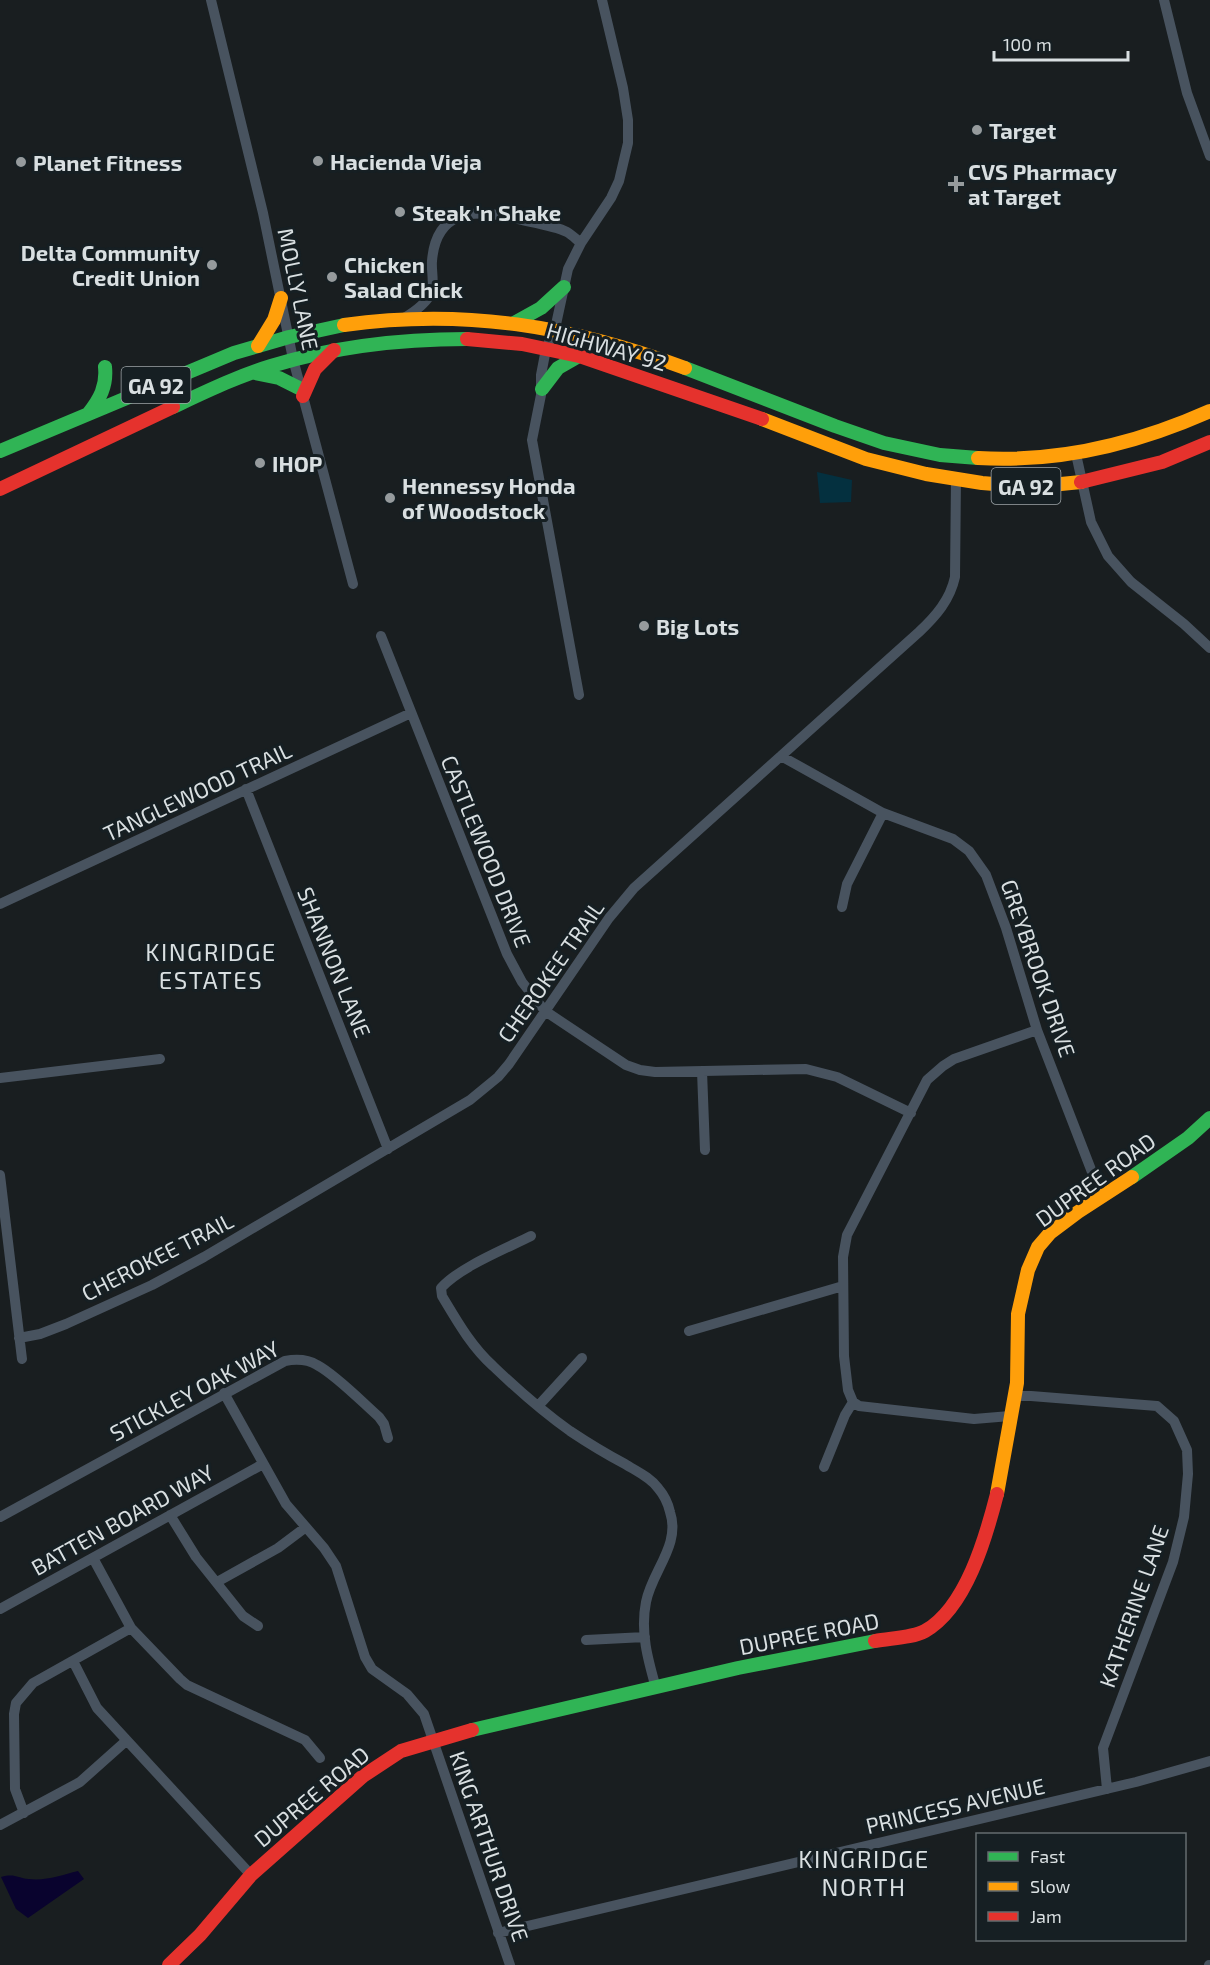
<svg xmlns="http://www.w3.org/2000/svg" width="1210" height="1965" font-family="'Exo 2',sans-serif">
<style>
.green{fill:#04303f}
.water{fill:#09032e}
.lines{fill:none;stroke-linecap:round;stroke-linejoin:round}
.street{stroke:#48535f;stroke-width:10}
.fast{stroke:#30b455;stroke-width:14}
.slow{stroke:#ff9f0a;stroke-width:14}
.jam{stroke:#e5322d;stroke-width:14}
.poi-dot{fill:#969b9d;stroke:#161f23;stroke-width:2}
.labels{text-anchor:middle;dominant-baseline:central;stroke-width:6;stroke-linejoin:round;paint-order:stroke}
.shield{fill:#161f23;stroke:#9ea5a8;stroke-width:1.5}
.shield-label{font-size:21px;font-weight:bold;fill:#d9dfe1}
.poi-label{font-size:22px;font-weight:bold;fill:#d9dfe1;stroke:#161f23;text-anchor:start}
.street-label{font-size:22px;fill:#d9dfe1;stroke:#161f23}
.neighbourhood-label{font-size:24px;letter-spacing:1.5px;fill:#d9dfe1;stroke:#161f23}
</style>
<rect width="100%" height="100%" fill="#191e20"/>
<path class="green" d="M 817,472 L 852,480 L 851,502 L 820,503 Z"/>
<path class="water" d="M 78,1871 L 84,1879 L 28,1918 L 16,1909 L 1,1877 C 15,1873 17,1878 29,1879 C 46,1881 62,1875 78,1871 Z"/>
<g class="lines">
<path class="street" d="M 211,0 L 263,213 L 293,359 L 353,584
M 1164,0 L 1187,93 L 1210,156
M 404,318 C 414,312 426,304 431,293 C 435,284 431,271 432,261 C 436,211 472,208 513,218 C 528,222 553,225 567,232 C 572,235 577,240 581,243
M 1076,454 L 1091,522 L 1108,556 L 1131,582 L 1184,624 L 1210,648
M 381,636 L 507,954 L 522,982 L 545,1011 L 626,1065 L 640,1070 L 655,1072 L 806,1069 L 837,1077 L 911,1113
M 579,695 L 532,440 L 541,395 L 541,375 L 546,349 L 555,329 L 568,269 L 581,243 L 611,198 L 619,181 L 628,143 L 628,120 L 623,88 L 602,0
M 781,756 L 883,813 L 953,839 L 969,851 L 986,875 L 1006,928 L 1037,1030 L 1102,1198
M 246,789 L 388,1149
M 0,904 L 411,713
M 842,907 L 847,884 L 883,813
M 702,1071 L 705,1150
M 0,1078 L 160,1059
M 0,1175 L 22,1359
M 531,1236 C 505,1249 460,1267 441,1288 L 442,1296 C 457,1321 471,1346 493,1366 C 517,1389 543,1412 570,1431 C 588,1443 606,1454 625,1464 C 636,1471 650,1477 658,1488 C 664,1495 668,1503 670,1512 C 681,1545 652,1571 646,1602 C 640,1632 648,1660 656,1688
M 689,1331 L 843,1286
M 19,1338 L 40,1334 L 66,1324 L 152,1285 L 204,1257 L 470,1100 L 498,1077 L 509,1064 L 609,918 L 634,888 L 919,632 C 936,616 950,600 955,577 L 956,478
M 224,1393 L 286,1504 L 324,1548 L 336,1566 L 365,1657 L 372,1669 L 407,1694 L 424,1714 L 510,1965
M 1014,1396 L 1031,1396 L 1157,1406 L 1174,1421 L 1187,1450 L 1188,1474 L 1184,1517 L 1173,1562 L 1103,1748 L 1107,1789
M 539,1405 L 582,1358
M 1010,1416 L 974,1419 L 859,1406 L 853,1402 L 848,1390 L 844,1356 L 843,1257 L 847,1235 L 927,1080 L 943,1066 L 954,1059 L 1037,1030
M 824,1467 L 845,1415 L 853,1402
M 170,1515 L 196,1557 L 243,1616 L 258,1626
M 0,1517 L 285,1361 C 296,1359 307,1359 317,1365 C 336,1375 362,1402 379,1417 L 384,1424 L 388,1438
M 93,1558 L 131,1628 L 180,1679 L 187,1685 L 305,1740 L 320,1758
M 217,1582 L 278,1548 L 306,1527
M 0,1609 L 263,1464
M 586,1640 L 645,1637
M 73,1661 L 97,1708 L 251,1875
M 24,1813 L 15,1789 L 14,1714 L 16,1703 L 33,1683 L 131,1628
M 0,1825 L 80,1782 L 126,1741
M 498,1933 L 1136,1782 L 1210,1761
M 1209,1965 L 1210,1965"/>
<path class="fast" d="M 514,323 L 541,308 L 564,287
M 685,368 L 835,426 L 884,443 L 940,455 L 978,458
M 255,373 L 279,378 L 301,389
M 542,389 L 558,368 L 579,356
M 173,407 C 205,392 238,376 271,366 C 333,347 403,339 467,339
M 88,414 C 100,399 107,386 105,367
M 0,451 L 234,353 L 289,337 L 344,325
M 1132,1177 L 1188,1138 L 1210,1118
M 472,1730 L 738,1668 L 875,1641"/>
<path class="slow" d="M 344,325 C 465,308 571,326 685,368
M 258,346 L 274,320 L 281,298
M 762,419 L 866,459 L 926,474 L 982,483 L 1031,487 L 1081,482
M 978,458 C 1059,463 1136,444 1210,411
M 997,1494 L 1017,1383 L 1018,1314 L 1028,1270 L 1038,1247 L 1050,1233 L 1078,1212 L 1132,1177"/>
<path class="jam" d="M 467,339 L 522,344 L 579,356 L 762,419
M 303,396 L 315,369 L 334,350
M 1081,482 L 1162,462 L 1210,442
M 0,489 L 173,407
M 875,1641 C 890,1638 912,1638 925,1631 C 966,1608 986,1537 997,1494
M 169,1965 L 200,1935 L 251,1875 L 363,1776 L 401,1751 L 472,1730"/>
</g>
<g class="poi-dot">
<circle cx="977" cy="130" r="6"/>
<circle cx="318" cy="161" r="6"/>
<circle cx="21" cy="162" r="6"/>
<path d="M953 175h6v6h6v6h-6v6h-6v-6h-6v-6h6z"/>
<circle cx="400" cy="212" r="6"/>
<circle cx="212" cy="265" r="6"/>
<circle cx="332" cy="277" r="6"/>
<circle cx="260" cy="463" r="6"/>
<circle cx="390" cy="498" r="6"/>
<circle cx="644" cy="626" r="6"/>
</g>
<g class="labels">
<g class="shield">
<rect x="121.5" y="367" width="69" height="36" rx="4.5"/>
<rect x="991.5" y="468" width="69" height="36" rx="4.5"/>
</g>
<g class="shield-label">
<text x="156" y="385">GA 92</text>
<text x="1026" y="486">GA 92</text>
</g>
<g class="poi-label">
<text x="989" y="130">Target</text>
<text x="330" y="161">Hacienda Vieja</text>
<text x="33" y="162">Planet Fitness</text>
<text x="968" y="171">CVS Pharmacy<tspan x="968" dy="25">at Target</tspan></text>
<text x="412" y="212">Steak 'n Shake</text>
<text x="200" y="252" text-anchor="end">Delta Community<tspan x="200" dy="25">Credit Union</tspan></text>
<text x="344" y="264">Chicken<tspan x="344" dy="25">Salad Chick</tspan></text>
<text x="272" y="463">IHOP</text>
<text x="402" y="485">Hennessy Honda<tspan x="402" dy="25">of Woodstock</tspan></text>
<text x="656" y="626">Big Lots</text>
</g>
<g class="street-label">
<text transform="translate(299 289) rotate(78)">MOLLY LANE</text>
<text transform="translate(607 346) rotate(16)">HIGHWAY 92</text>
<text transform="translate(197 791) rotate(-25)">TANGLEWOOD TRAIL</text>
<text transform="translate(487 851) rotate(68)">CASTLEWOOD DRIVE</text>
<text transform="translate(335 962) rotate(68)">SHANNON LANE</text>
<text transform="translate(1039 968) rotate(71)">GREYBROOK DRIVE</text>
<text transform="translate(550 971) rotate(-55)">CHEROKEE TRAIL</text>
<text transform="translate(1095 1179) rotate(-36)">DUPREE ROAD</text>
<text transform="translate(157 1256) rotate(-27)">CHEROKEE TRAIL</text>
<text transform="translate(194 1390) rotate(-28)">STICKLEY OAK WAY</text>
<text transform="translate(122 1519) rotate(-29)">BATTEN BOARD WAY</text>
<text transform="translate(1133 1606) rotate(-71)">KATHERINE LANE</text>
<text transform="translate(809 1633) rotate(-11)">DUPREE ROAD</text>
<text transform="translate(311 1796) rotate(-40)">DUPREE ROAD</text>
<text transform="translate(955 1805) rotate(-13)">PRINCESS AVENUE</text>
<text transform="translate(490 1846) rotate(71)">KING ARTHUR DRIVE</text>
</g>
<g class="neighbourhood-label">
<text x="211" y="951">KINGRIDGE<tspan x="211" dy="28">ESTATES</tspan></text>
<text x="864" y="1858">KINGRIDGE<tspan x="864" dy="28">NORTH</tspan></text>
</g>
</g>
<rect x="976" y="1833" width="210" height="108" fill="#161f23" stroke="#646c6f" stroke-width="1.5"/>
<rect x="988" y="1852" width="30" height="9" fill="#30b455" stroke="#646c6f" stroke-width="1.5"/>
<text x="1030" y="1863" font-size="18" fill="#d9dfe1">Fast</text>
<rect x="988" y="1882" width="30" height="9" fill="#ff9f0a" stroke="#646c6f" stroke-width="1.5"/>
<text x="1030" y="1893" font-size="18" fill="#d9dfe1">Slow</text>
<rect x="988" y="1912" width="30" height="9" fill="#e5322d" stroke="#646c6f" stroke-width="1.5"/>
<text x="1030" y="1923" font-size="18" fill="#d9dfe1">Jam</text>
<path d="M994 51v9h134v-9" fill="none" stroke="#d9dfe1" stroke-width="3"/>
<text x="1003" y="51" font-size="18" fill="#d9dfe1" stroke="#161f23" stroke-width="4.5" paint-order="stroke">100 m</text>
</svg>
